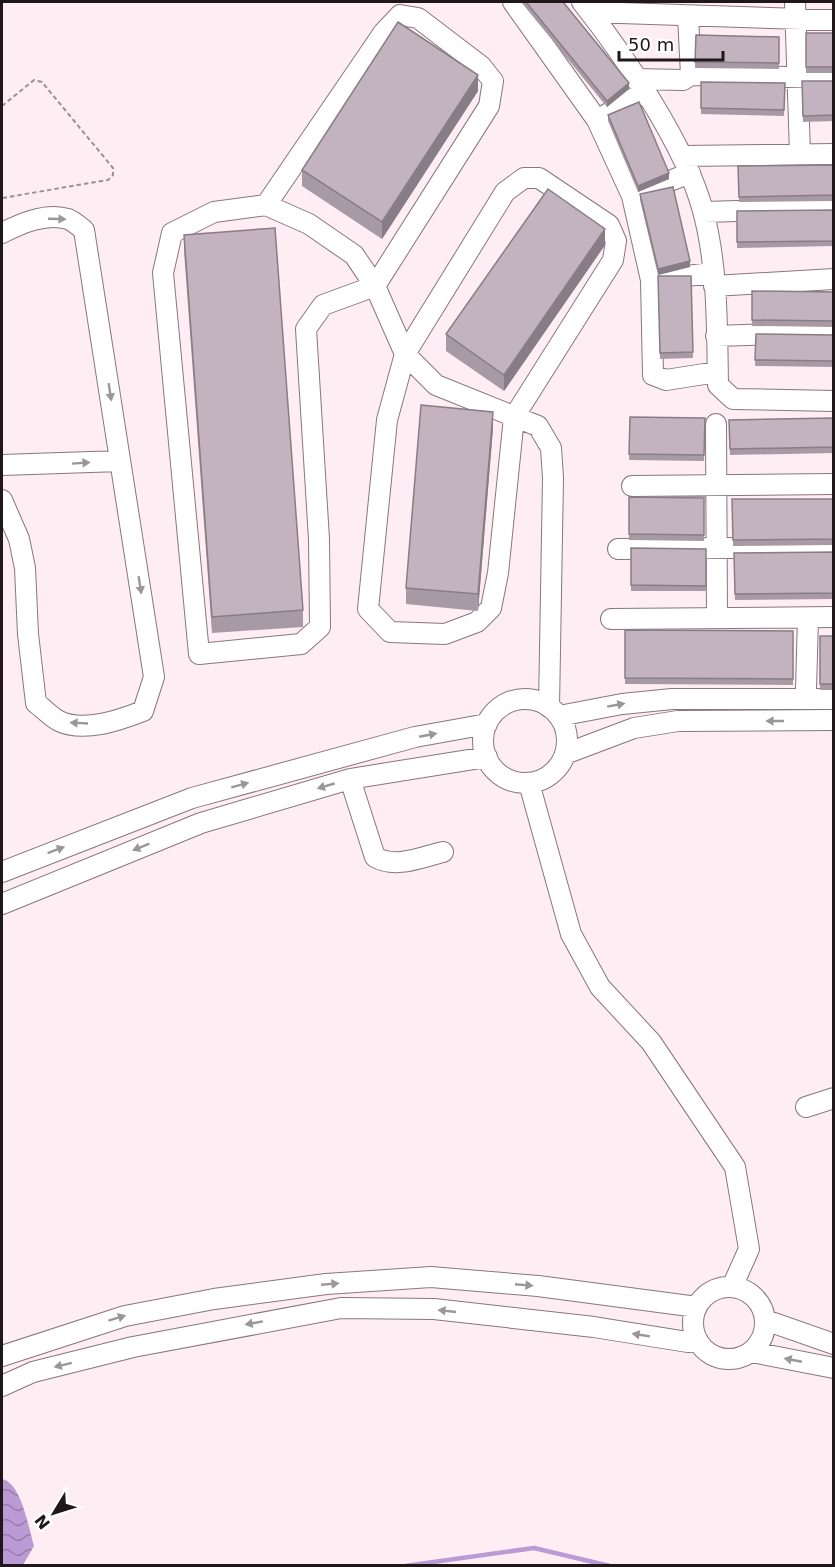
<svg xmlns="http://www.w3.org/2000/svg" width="835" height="1567" font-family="'DejaVu Sans',sans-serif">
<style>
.water{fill:url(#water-waves)}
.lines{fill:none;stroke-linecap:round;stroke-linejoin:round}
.stream{stroke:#bb9bd5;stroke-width:4.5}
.minor-casing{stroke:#89767d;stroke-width:22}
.path{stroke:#9c8f93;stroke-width:2;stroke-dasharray:4.5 3;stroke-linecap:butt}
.minor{stroke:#fff;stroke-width:20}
.wall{fill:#a79aa4}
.shaded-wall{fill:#887d86}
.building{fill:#c2b3bf;stroke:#887d86;stroke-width:1.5}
.oneway{fill:#9a9798}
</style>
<defs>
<pattern id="water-waves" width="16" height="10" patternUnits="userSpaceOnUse" patternTransform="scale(1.5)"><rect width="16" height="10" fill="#bb9bd5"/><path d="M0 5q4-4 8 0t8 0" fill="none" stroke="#977dac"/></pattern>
</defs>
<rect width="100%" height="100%" fill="#feedf3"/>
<path class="water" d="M 2,1479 C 21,1482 29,1529 34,1546 L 23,1565 L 2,1565 Z"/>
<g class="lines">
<path class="stream" d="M 405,1566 L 534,1548 L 610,1566"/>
<g class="minor-casing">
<path id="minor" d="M 513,2 L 597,120 L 632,196 L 651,280 L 653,375 L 666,380 L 717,372
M 582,2 C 624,55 686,146 703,211 C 718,266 717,328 718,385 L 733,399 L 834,401
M 795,2 L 800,154
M 590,12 L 834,20
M 691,75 L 834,78
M 635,79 L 683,80 L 691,75 L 688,16
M 597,120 L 644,92
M 682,156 L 834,154
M 524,178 L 539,178 L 609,225 L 616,241 L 613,260 L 514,417 L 498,573 L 491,608 L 477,622 L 445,634 L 390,632 L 368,609 L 387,420 L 405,354 L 505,192 Z
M 632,196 L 690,173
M 266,205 L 384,32 L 400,15 L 418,18 L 481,66 L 493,81 L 489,106 L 375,286 L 323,305 L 306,329 L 319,539 L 320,627 L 301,644 L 199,654 L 163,273 L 172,233 L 214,212 L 266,205 L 309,224 L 354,255 L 375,286 L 405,354 L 436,385 L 538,426 L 551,448 L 553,478 L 549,707
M 704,212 L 834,208
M 2,233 C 20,224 46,212 68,219 C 73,221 79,226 84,230 L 154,677 L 143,711 C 120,720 84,733 59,721 C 51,717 43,708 36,703 L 28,634 L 25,568 L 19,539 L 2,500
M 661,279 L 712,273
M 714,286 L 834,279
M 716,336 L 834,332
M 716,424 L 717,618
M 2,465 L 120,461
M 632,486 L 834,484
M 618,549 L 834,547
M 611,619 L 834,617
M 806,689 L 808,618
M483 741a42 42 0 1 1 84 0a42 42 0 1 1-84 0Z
M 559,716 L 622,704 L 672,699 L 834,699
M 565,754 L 634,728 L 678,721 L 834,720
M 350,779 L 375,857 C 396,869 421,857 443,852
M 529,783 L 571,934 L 600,987 L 651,1042 L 735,1167 L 749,1249 L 732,1287
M 2,872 L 192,798 L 415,737 L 487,724
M 2,904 L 201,823 L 350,779 L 487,757
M 806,1107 L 834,1098
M693 1323a36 36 0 1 1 72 0a36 36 0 1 1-72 0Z
M 765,1320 L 834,1344
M 752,1352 L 834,1368
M 2,1356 L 125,1316 L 214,1299 L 326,1284 L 431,1277 L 538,1286 L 697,1307
M 2,1386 L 33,1372 L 133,1347 L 341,1308 L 434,1309 L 594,1327 L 688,1342 L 698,1341"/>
</g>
<path class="path" d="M 2,106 L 34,80 L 42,82 L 113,168 L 113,175 L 108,180 L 2,198"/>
<use href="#minor" class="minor"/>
</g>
<path class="wall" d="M 521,2 L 563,2 L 629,89 L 607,107 Z
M 806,33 L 834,33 L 834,73 L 806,73 Z
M 696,35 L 779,37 L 779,69 L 695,68 Z
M 802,81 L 834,81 L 834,121 L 803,122 Z
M 701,82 L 785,83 L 784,116 L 701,114 Z
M 478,91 L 382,239 L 302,186 L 302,170 Z
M 608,115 L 669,179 L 638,192 L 608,121 Z
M 834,165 L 834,201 L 739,202 L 738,166 Z
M 640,194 L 690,267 L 658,275 L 640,200 Z
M 834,210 L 834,246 L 737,248 L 737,211 Z
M 184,235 L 303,610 L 303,627 L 212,633 L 184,251 Z
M 605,245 L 504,391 L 446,351 L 446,334 Z
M 658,276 L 691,276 L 693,358 L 660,359 Z
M 752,291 L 834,292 L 834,327 L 752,326 Z
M 756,334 L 834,335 L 834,367 L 755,366 Z
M 630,417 L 705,418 L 704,461 L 629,460 Z
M 834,418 L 834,453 L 730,455 L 729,420 Z
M 493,428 L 478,611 L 406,604 L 406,588 Z
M 629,497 L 704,498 L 704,541 L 629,540 Z
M 732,499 L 834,499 L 834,545 L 733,546 Z
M 631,548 L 706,549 L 706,591 L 631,591 Z
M 834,552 L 834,599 L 735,600 L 734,553 Z
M 625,630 L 793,631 L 793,685 L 625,684 Z
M 820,636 L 834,636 L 834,690 L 820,690 Z"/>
<path class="shaded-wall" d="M 478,75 L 478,91 L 382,239 L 382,222 Z
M 629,83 L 629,89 L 607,107 L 607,101 Z
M 669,173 L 669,179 L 638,192 L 638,186 Z
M 605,229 L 605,245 L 504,391 L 504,375 Z
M 690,261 L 690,267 L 658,275 L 658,269 Z
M 493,412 L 493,428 L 478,611 L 478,594 Z"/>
<path class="building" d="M 526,2 L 563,2 L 629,83 L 607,101 Z
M 398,22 L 478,75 L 382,222 L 302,170 Z
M 806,33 L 834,33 L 834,67 L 806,67 Z
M 696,35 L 779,37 L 779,63 L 695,62 Z
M 802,81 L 834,81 L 834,115 L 803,116 Z
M 701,82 L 785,83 L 784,110 L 701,108 Z
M 639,102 L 669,173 L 638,186 L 608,115 Z
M 834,165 L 834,195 L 739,197 L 738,166 Z
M 673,187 L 690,261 L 658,269 L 640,194 Z
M 548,189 L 605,229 L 504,375 L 446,334 Z
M 834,210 L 834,241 L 737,242 L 737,211 Z
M 275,228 L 303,610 L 212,617 L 184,235 Z
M 658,276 L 691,276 L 693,352 L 660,353 Z
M 752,291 L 834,292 L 834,321 L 752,320 Z
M 756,334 L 834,335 L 834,361 L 755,360 Z
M 421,405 L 493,412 L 478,594 L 406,588 Z
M 630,417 L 705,418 L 704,455 L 629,454 Z
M 834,418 L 834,447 L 730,449 L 729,420 Z
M 629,497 L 704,498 L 704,535 L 629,534 Z
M 732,499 L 834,499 L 834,539 L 733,540 Z
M 631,548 L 706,549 L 706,586 L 631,585 Z
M 834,552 L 834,593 L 735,594 L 734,553 Z
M 625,630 L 793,631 L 793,679 L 625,678 Z
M 820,636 L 834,636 L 834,684 L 820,684 Z"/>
<defs><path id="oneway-solid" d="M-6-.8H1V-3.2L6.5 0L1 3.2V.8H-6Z" transform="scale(1.5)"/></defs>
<g class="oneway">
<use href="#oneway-solid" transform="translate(57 219) rotate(2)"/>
<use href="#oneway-solid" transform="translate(110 392) rotate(81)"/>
<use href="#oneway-solid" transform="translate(81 463) rotate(-4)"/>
<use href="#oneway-solid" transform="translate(140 585) rotate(81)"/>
<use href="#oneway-solid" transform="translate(616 705) rotate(-10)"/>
<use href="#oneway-solid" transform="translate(775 721) rotate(180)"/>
<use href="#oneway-solid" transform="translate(79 723) rotate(-177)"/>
<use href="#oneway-solid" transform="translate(428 735) rotate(-11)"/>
<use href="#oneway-solid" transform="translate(240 785) rotate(-15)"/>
<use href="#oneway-solid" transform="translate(326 786) rotate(164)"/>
<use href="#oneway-solid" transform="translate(141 847) rotate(158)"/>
<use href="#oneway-solid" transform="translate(56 850) rotate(-21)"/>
<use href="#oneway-solid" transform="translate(330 1284) rotate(-5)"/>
<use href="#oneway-solid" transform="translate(524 1285) rotate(5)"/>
<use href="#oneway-solid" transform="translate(447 1311) rotate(-174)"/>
<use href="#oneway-solid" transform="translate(117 1318) rotate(-17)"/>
<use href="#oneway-solid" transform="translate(254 1323) rotate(170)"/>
<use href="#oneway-solid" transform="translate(641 1335) rotate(-171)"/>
<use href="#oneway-solid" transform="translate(793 1360) rotate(-169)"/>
<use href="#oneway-solid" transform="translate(63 1365) rotate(166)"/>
</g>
<rect width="835" height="1567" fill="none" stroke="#1f171a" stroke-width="6"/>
<g transform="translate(54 1513) rotate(232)" stroke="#ffffff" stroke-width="4.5" paint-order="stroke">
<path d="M0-4.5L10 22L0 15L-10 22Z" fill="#1f171a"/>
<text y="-9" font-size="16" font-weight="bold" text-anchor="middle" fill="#1f171a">N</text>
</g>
<path d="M619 51v9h104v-9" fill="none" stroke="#1f171a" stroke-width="3"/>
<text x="628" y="51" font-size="18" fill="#1f171a" stroke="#ffffff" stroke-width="4.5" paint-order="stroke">50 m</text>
</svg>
